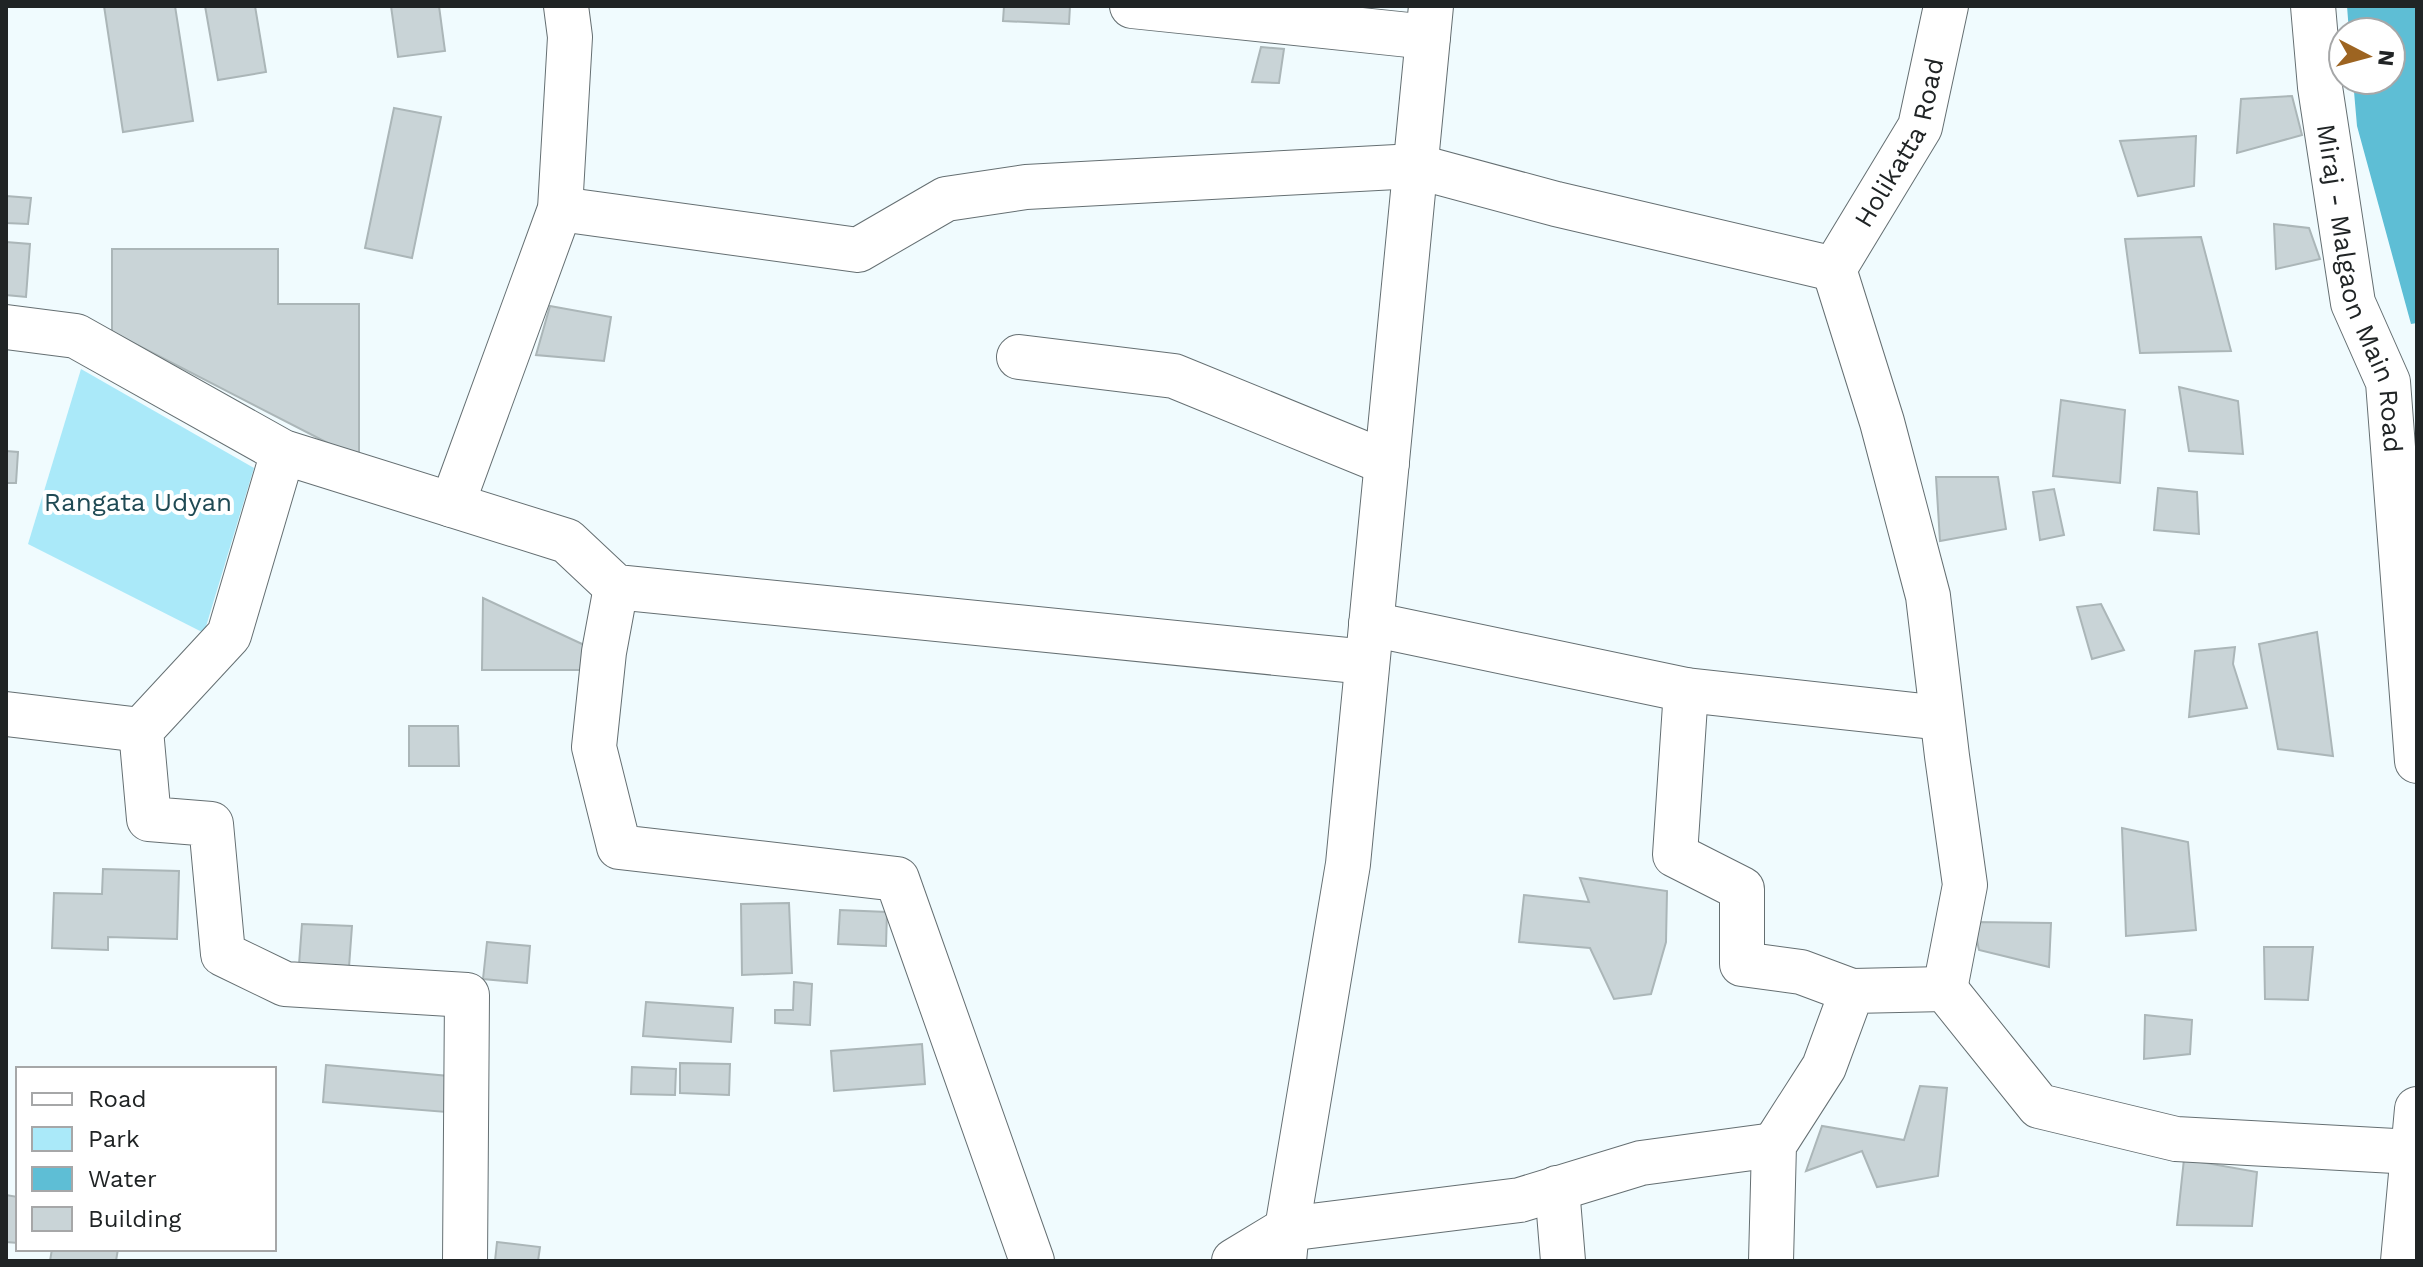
<svg xmlns="http://www.w3.org/2000/svg" width="2423" height="1267" font-family="'Work Sans',sans-serif">
<style>
.green{fill:#aae9f9}
.water{fill:#5ebed5}
.building{fill:#c9d4d7;stroke:#abb6b8;stroke-width:2}
.lines{fill:none;stroke-linecap:round;stroke-linejoin:round}
.minor-casing{stroke:#656f72;stroke-width:46}
.secondary-casing{stroke:#656f72;stroke-width:46}
.minor{stroke:#fff;stroke-width:44}
.secondary{stroke:#fff;stroke-width:44}
.labels{text-anchor:middle;dominant-baseline:central;stroke-width:8;stroke-linejoin:round;paint-order:stroke}
.street-label{font-size:26px;fill:#202425;stroke:#fff}
.park-label{font-size:26px;fill:#1f4a54;stroke:#fff}
</style>
<rect width="100%" height="100%" fill="#f0fbfe"/>
<path class="green" d="M 81,369 L 254,468 L 204,633 L 28,544 Z"/>
<path class="water" d="M 2347,6 L 2417,6 L 2417,323 L 2411,324 L 2357,126 L 2353,80 L 2391,80 L 2391,32 L 2349,32 Z"/>
<path class="building" d="M 104,6 L 175,6 L 193,121 L 123,132 Z
M 205,6 L 255,6 L 266,72 L 218,80 Z
M 391,6 L 439,6 L 445,51 L 398,57 Z
M 1004,6 L 1070,6 L 1069,24 L 1003,21 Z
M 1261,47 L 1284,49 L 1279,83 L 1252,82 Z
M 2292,96 L 2302,135 L 2237,153 L 2241,99 Z
M 394,108 L 441,117 L 412,258 L 365,248 Z
M 2196,136 L 2194,186 L 2138,196 L 2120,141 Z
M 6,196 L 31,198 L 28,224 L 6,223 Z
M 2274,224 L 2309,228 L 2320,259 L 2276,269 Z
M 2201,237 L 2231,351 L 2140,353 L 2125,239 Z
M 6,242 L 30,244 L 26,297 L 6,295 Z
M 112,249 L 278,249 L 278,304 L 359,304 L 359,459 L 112,332 Z
M 550,306 L 611,317 L 604,361 L 536,355 Z
M 2179,387 L 2238,401 L 2243,454 L 2189,451 Z
M 2061,400 L 2125,410 L 2120,483 L 2053,476 Z
M 6,451 L 18,452 L 16,483 L 6,483 Z
M 1936,477 L 1998,477 L 2006,529 L 1940,541 Z
M 2158,488 L 2197,492 L 2199,534 L 2154,530 Z
M 2054,489 L 2064,535 L 2040,540 L 2033,492 Z
M 483,598 L 595,650 L 595,670 L 482,670 Z
M 2101,604 L 2124,650 L 2092,659 L 2077,607 Z
M 2317,632 L 2333,756 L 2278,749 L 2259,644 Z
M 2235,647 L 2233,664 L 2247,708 L 2189,717 L 2195,651 Z
M 409,726 L 458,726 L 459,766 L 409,766 Z
M 2122,828 L 2188,842 L 2196,930 L 2126,936 Z
M 103,869 L 179,871 L 177,939 L 108,937 L 108,950 L 52,948 L 54,893 L 102,894 Z
M 1580,878 L 1667,891 L 1666,942 L 1651,994 L 1614,999 L 1590,948 L 1519,942 L 1524,895 L 1589,902 Z
M 789,903 L 792,973 L 742,975 L 741,904 Z
M 840,910 L 887,912 L 886,946 L 838,944 Z
M 1973,922 L 2051,923 L 2049,967 L 1979,950 Z
M 302,924 L 352,926 L 348,981 L 298,978 Z
M 487,942 L 530,946 L 527,983 L 483,979 Z
M 2264,947 L 2313,947 L 2308,1000 L 2265,999 Z
M 794,982 L 812,984 L 810,1025 L 775,1023 L 775,1010 L 793,1010 Z
M 646,1002 L 733,1008 L 731,1042 L 643,1036 Z
M 2145,1015 L 2192,1020 L 2190,1054 L 2144,1059 Z
M 922,1044 L 925,1084 L 834,1091 L 831,1051 Z
M 680,1063 L 730,1064 L 729,1095 L 680,1093 Z
M 326,1065 L 449,1076 L 446,1112 L 323,1102 Z
M 632,1067 L 676,1069 L 675,1095 L 631,1094 Z
M 1920,1086 L 1947,1088 L 1938,1176 L 1877,1187 L 1862,1151 L 1806,1171 L 1822,1126 L 1904,1140 Z
M 2184,1159 L 2257,1172 L 2252,1226 L 2177,1225 Z
M 6,1195 L 18,1197 L 18,1243 L 6,1242 Z
M 497,1242 L 540,1247 L 538,1261 L 495,1261 Z
M 52,1249 L 118,1249 L 116,1261 L 50,1261 Z"/>
<g class="lines">
<g class="minor-casing">
<g id="minor">
<path d="M 1132,6 L 1428,37"/>
<path d="M 560,209 L 858,250 L 946,199 L 1026,187 L 1415,166 L 1556,204 L 1834,269"/>
<path d="M 1834,269 L 1882,422 L 1928,596 L 1947,756 L 1965,885 L 1945,989"/>
<path id="s1" d="M 1834,269 L 1920,127 L 1946,6"/>
<path d="M 6,327 L 76,336 L 283,452 L 567,541 L 616,587 L 1367,662"/>
<path d="M 1019,357 L 1174,376 L 1387,463"/>
<path d="M 283,452 L 229,635 L 141,730 L 149,819 L 211,824 L 223,954 L 285,984 L 467,995 L 465,1261"/>
<path d="M 452,505 L 560,209 L 570,37 L 566,6"/>
<path d="M 616,587 L 604,652 L 594,747 L 619,847 L 897,879 L 1032,1261"/>
<path d="M 1371,624 L 1686,690 L 1942,718"/>
<path d="M 1686,690 L 1675,855 L 1742,889 L 1742,964 L 1801,972 L 1852,991"/>
<path d="M 6,714 L 141,730"/>
<path d="M 1557,1188 L 1563,1261"/>
<path d="M 1234,1261 L 1287,1229 L 1520,1200 L 1641,1163 L 1774,1145"/>
<path d="M 1284,1261 L 1287,1229 L 1348,864 L 1431,6"/>
<path d="M 1771,1261 L 1774,1145 L 1824,1067 L 1852,991 L 1945,989 L 2039,1106 L 2176,1139 L 2413,1152"/>
</g>
</g>
<g class="secondary-casing">
<g id="secondary">
<path id="s2" d="M 2313,6 L 2320,87 L 2353,303 L 2388,382 L 2417,761"/>
<path d="M 2403,1261 L 2417,1109"/>
</g>
</g>
<use href="#minor" class="minor"/>
<use href="#secondary" class="secondary"/>
</g>
<g class="labels">
<g class="street-label">
<text stroke="none"><textPath href="#s1" startOffset="144">Holikatta Road</textPath></text>
<text stroke="none"><textPath href="#s2" startOffset="288">Miraj - Malgaon Main Road</textPath></text>
</g>
<g class="park-label">
<text x="138" y="502">Rangata Udyan</text>
</g>
</g>
<rect width="2423" height="1267" fill="none" stroke="#202425" stroke-width="16"/>
<rect x="16" y="1067" width="260" height="184" fill="#ffffff" stroke="#a6a7a8" stroke-width="2"/>
<rect x="32" y="1093" width="40" height="12" fill="#ffffff" stroke="#a6a7a8" stroke-width="2"/>
<text x="88" y="1107" font-size="24" fill="#202425">Road</text>
<rect x="32" y="1127" width="40" height="24" fill="#aae9f9" stroke="#a6a7a8" stroke-width="2"/>
<text x="88" y="1147" font-size="24" fill="#202425">Park</text>
<rect x="32" y="1167" width="40" height="24" fill="#5ebed5" stroke="#a6a7a8" stroke-width="2"/>
<text x="88" y="1187" font-size="24" fill="#202425">Water</text>
<rect x="32" y="1207" width="40" height="24" fill="#c9d4d7" stroke="#a6a7a8" stroke-width="2"/>
<text x="88" y="1227" font-size="24" fill="#202425">Building</text>
<g transform="translate(2367 56) rotate(96)"><circle r="38" fill="#ffffff" stroke="#a6a7a8" stroke-width="2"/>
<path d="M0-6L14 30L0 20L-14 30Z" fill="#9d6421"/>
<text y="-12" font-size="22" font-weight="bold" text-anchor="middle" fill="#202425">N</text>
</g>
</svg>
